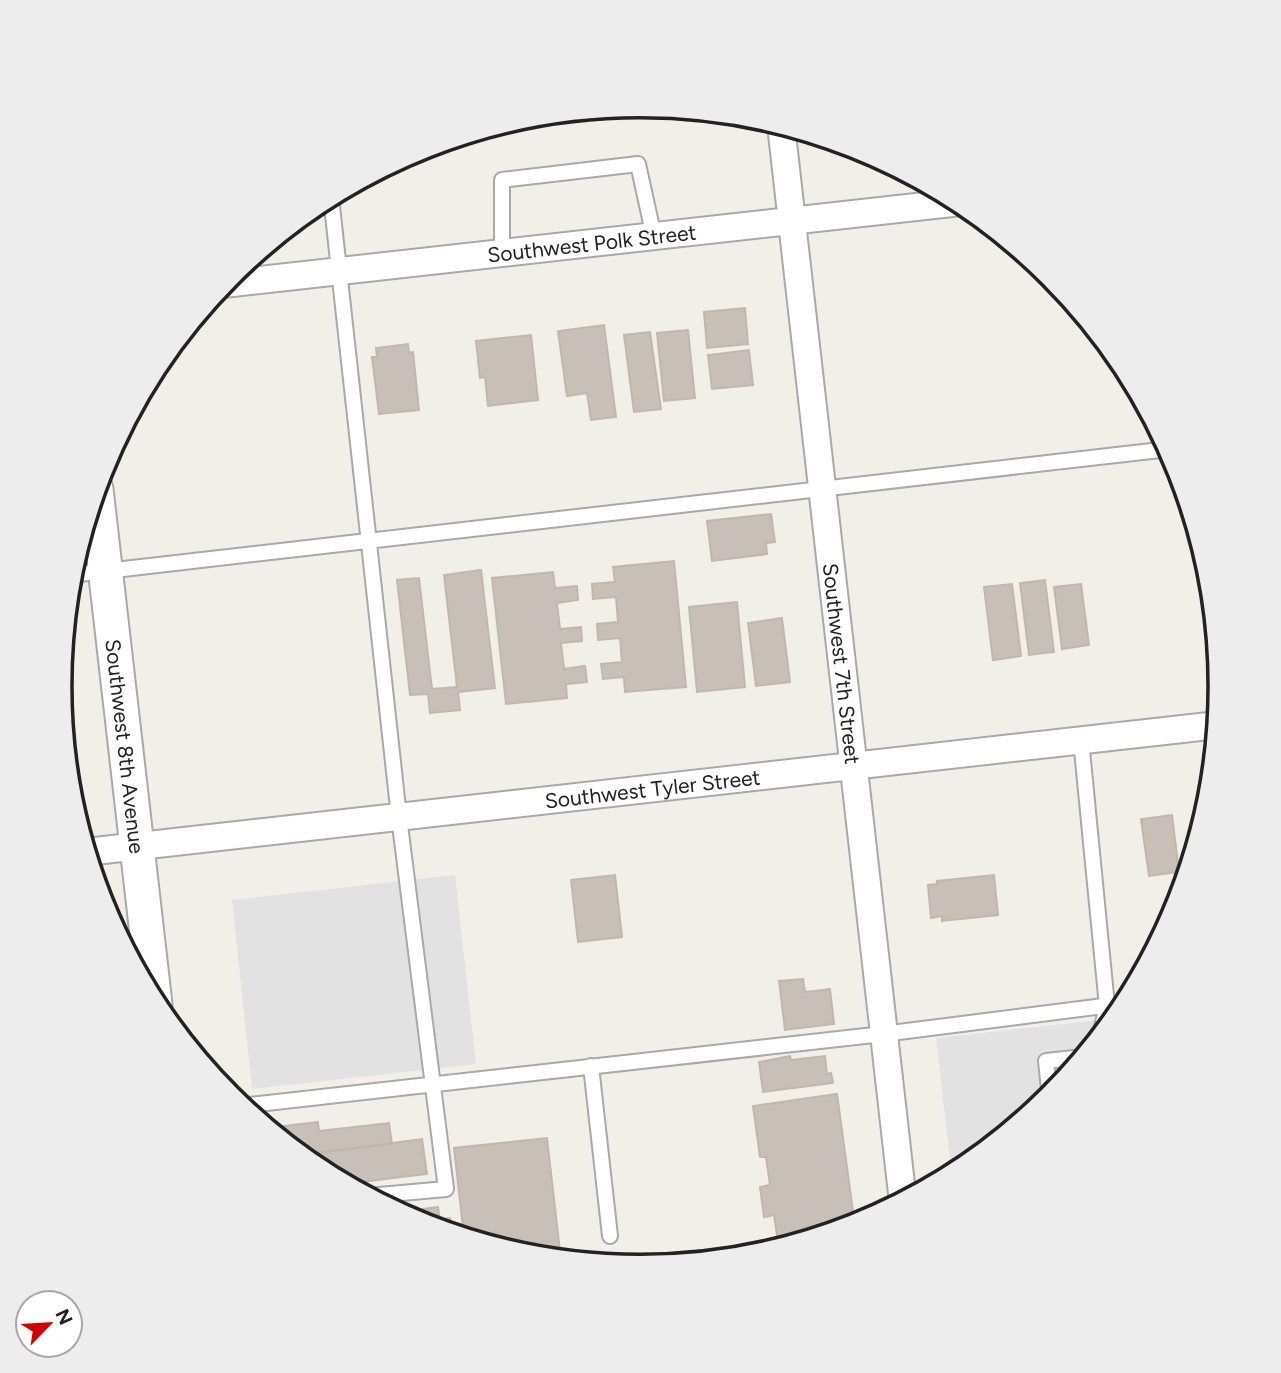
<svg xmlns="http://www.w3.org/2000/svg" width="1281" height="1373" font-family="Figtree,sans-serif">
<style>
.parking{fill:#e2e2e2}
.building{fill:#c7bfb8;stroke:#c4b6ab;stroke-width:2}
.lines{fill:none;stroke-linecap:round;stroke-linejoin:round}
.service-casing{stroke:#a9a9a9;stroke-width:18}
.minor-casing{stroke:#a9a9a9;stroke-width:30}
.tertiary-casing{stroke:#a9a9a9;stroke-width:37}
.service{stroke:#fff;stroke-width:14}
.minor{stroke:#fff;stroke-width:26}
.tertiary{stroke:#fff;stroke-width:33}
.labels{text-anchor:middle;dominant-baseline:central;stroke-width:7;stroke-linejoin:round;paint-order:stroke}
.street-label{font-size:21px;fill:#222;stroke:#fff}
.rim{fill:none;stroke:#222;stroke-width:3.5}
</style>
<rect width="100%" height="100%" fill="#f2efe9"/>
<path class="parking" d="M 455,875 L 476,1064 L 252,1089 L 232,900 Z
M 1117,1018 L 1051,1098 L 952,1176 L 936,1038 Z"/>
<path class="building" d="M 745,308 L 748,344 L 707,348 L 704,312 Z
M 604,325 L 616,417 L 591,420 L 587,393 L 567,396 L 558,331 Z
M 688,330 L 695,398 L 664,401 L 657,333 Z
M 650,332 L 661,409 L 634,412 L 624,335 Z
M 531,335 L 538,400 L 488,406 L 485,377 L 480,378 L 476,341 Z
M 408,344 L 409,353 L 413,352 L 419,410 L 379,414 L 372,357 L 377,357 L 376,348 Z
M 749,350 L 753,385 L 712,389 L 708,355 Z
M 771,514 L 775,542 L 766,543 L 767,554 L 712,561 L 707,521 Z
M 674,561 L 686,687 L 625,692 L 624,677 L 603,679 L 601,664 L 622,662 L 620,638 L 598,640 L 597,624 L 618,622 L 616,597 L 593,599 L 592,584 L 615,582 L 613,567 Z
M 481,570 L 495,688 L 458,692 L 460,710 L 430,713 L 428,694 L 410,695 L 397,580 L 419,578 L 432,689 L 457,687 L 444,575 Z
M 553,572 L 555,588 L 577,586 L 578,600 L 557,603 L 560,629 L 581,627 L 582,641 L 561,643 L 564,669 L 585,666 L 587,682 L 566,684 L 567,698 L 506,704 L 492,578 Z
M 1045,580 L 1054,652 L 1029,655 L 1020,583 Z
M 1012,584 L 1021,656 L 993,660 L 984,587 Z
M 1081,584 L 1089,645 L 1062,649 L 1054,587 Z
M 737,602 L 745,687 L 697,692 L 689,607 Z
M 782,618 L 790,682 L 756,686 L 748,623 Z
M 1172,815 L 1179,872 L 1149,876 L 1141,819 Z
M 615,875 L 622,937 L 578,942 L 571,880 Z
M 994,875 L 998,915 L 942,921 L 942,916 L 931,918 L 928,885 L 937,884 L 937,881 Z
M 803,979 L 805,992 L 830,989 L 834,1024 L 785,1030 L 779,981 Z
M 790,1056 L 791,1060 L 825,1056 L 827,1074 L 831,1073 L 833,1083 L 763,1092 L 759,1062 Z
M 837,1094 L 855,1226 L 779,1249 L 774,1215 L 764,1217 L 760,1187 L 770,1185 L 766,1157 L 760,1157 L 753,1106 Z
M 318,1122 L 319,1131 L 389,1123 L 392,1144 L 300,1155 L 267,1128 Z
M 547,1138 L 561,1260 L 527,1256 L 464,1237 L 454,1148 Z
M 422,1139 L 427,1174 L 345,1184 L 317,1169 L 300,1155 Z
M 438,1207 L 440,1220 L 450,1218 L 452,1234 L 404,1216 L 403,1212 Z"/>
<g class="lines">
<g class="service-casing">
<path id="service" d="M 331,197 L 399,817 L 446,1189 L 368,1196
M 502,253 L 502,180 L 638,164 L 654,237
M 71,575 L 1169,449
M 1081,740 L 1107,1006 L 1099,1039
M 591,1066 L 610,1236
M 1050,1099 L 1046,1061 L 1084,1057
M 240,1106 L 883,1034 L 1127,1003"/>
</g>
<g class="minor-casing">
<g id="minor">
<path id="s1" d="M 781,125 L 903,1202"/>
<path id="s2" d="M 223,284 L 961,202"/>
<path id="s3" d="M 86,852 L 1218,725"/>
</g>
</g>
<g class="tertiary-casing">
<g id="tertiary">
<path id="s4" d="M 96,489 L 155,1004"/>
</g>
</g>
<use href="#service" class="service"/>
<use href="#minor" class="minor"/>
<use href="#tertiary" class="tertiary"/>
</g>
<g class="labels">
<g class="street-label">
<text stroke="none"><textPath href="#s2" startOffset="371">Southwest Polk Street</textPath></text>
<text stroke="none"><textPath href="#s1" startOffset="542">Southwest 7th Street</textPath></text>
<text stroke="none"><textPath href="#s4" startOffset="259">Southwest 8th Avenue</textPath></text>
<text stroke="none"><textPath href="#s3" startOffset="570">Southwest Tyler Street</textPath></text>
</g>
</g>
<path d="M0 0H1281V1373H0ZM72 686a568 568 0 1 1 1136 0a568 568 0 1 1-1136 0Z" fill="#ededed" fill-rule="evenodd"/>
<path class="rim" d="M72 686a568 568 0 1 1 1136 0a568 568 0 1 1-1136 0Z"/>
<g transform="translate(49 1324) rotate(65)"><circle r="33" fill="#ffffff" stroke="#a7a7a7" stroke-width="2"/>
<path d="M0-5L12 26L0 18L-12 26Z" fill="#d40000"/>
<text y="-10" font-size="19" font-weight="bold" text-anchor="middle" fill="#222222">N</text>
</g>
</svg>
